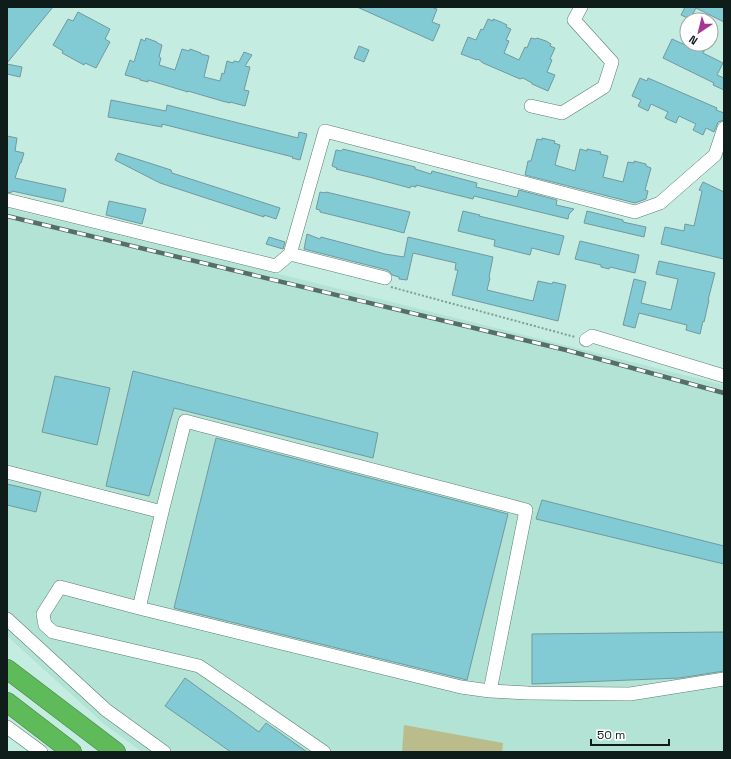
<svg xmlns="http://www.w3.org/2000/svg" width="731" height="759" font-family="'Space Grotesk',sans-serif">
<style>
.built{fill:#b2e3d4}
.green{fill:#babd8b}
.building{fill:#82cbd4;stroke:#71999f}
.lines{fill:none;stroke-linecap:round;stroke-linejoin:round}
.minor-casing{stroke:#597e73;stroke-width:14}
.highway-casing{stroke:#438443;stroke-width:20}
.path{stroke:#809e95;stroke-width:2;stroke-dasharray:2 2;stroke-linecap:butt}
.minor{stroke:#fff;stroke-width:13}
.highway{stroke:#5fbb59;stroke-width:19}
.rail-casing{stroke:#566e67;stroke-width:4.5}
.rail{stroke:#fff;stroke-width:3;stroke-dasharray:9;stroke-linecap:butt}
</style>
<rect width="100%" height="100%" fill="#c5ece0"/>
<path class="built" d="M 7,208 L 275,273 L 724,385 L 724,752 L 142,752 L 104,724 L 7,636 Z"/>
<path class="green" d="M 404,725 L 503,743 L 502,752 L 402,752 Z"/>
<path class="building" d="M 7,7 L 53,7 L 7,63 Z
M 357,7 L 431,7 L 437,9 L 432,22 L 440,25 L 433,41 Z
M 685,7 L 724,7 L 724,22 L 696,8 L 690,19 L 681,15 Z
M 78,12 L 110,29 L 105,39 L 110,42 L 96,68 L 85,63 L 84,65 L 62,53 L 63,51 L 53,45 L 68,19 L 73,21 Z
M 488,19 L 493,21 L 493,19 L 501,22 L 507,25 L 506,27 L 511,29 L 506,40 L 509,41 L 504,53 L 519,60 L 525,47 L 527,48 L 531,38 L 536,39 L 537,38 L 546,41 L 551,44 L 550,46 L 555,48 L 550,59 L 552,60 L 547,72 L 555,75 L 548,91 L 532,84 L 532,83 L 523,78 L 520,79 L 483,63 L 478,59 L 477,60 L 461,54 L 468,37 L 476,40 L 481,29 L 483,30 Z
M 146,38 L 157,42 L 157,43 L 162,45 L 159,57 L 161,58 L 159,65 L 175,70 L 182,49 L 189,51 L 190,49 L 201,53 L 201,54 L 209,56 L 204,77 L 220,81 L 222,73 L 224,74 L 227,61 L 233,63 L 234,61 L 239,62 L 244,52 L 252,55 L 245,66 L 250,67 L 244,90 L 249,91 L 245,106 L 230,102 L 230,103 L 222,101 L 188,91 L 188,92 L 148,80 L 148,82 L 140,80 L 140,79 L 125,75 L 130,60 L 134,62 L 141,39 L 145,41 Z
M 672,39 L 692,48 L 694,44 L 697,44 L 706,48 L 703,53 L 723,63 L 717,75 L 724,78 L 724,90 L 713,85 L 714,83 L 663,58 Z
M 359,46 L 369,50 L 364,62 L 354,58 Z
M 7,64 L 22,67 L 20,77 L 7,74 Z
M 640,78 L 647,81 L 648,78 L 717,108 L 716,110 L 724,113 L 724,120 L 718,122 L 714,132 L 706,128 L 703,135 L 693,130 L 696,124 L 679,116 L 676,123 L 665,118 L 668,112 L 651,104 L 648,111 L 638,106 L 641,100 L 632,96 Z
M 111,100 L 166,111 L 167,105 L 298,138 L 299,132 L 307,134 L 300,160 L 292,158 L 293,157 L 162,124 L 162,127 L 108,117 Z
M 7,136 L 17,138 L 15,151 L 24,153 L 21,163 L 20,163 L 15,178 L 66,189 L 63,202 L 12,191 L 11,193 L 7,192 Z
M 542,138 L 555,141 L 554,143 L 560,145 L 555,165 L 575,171 L 580,149 L 587,151 L 587,149 L 601,152 L 600,154 L 608,156 L 603,177 L 623,182 L 628,162 L 634,163 L 634,161 L 646,164 L 646,166 L 651,168 L 645,190 L 648,191 L 646,199 L 635,203 L 525,175 L 528,161 L 531,161 L 537,139 L 542,140 Z
M 343,149 L 415,167 L 415,169 L 431,174 L 432,171 L 477,183 L 476,187 L 517,197 L 519,190 L 557,200 L 556,205 L 574,209 L 569,214 L 568,219 L 474,196 L 473,199 L 416,185 L 416,187 L 411,186 L 410,188 L 369,177 L 344,171 L 336,169 L 337,168 L 332,166 L 336,150 L 341,151 Z
M 118,153 L 171,170 L 172,173 L 280,208 L 276,219 L 264,215 L 264,217 L 160,183 L 115,160 Z
M 703,182 L 724,192 L 724,259 L 661,244 L 665,227 L 684,231 L 685,224 L 694,226 L 702,191 L 699,190 Z
M 320,192 L 325,193 L 326,192 L 410,212 L 404,233 L 389,229 L 320,212 L 320,210 L 316,209 Z
M 109,201 L 146,209 L 142,224 L 106,215 Z
M 463,211 L 480,215 L 479,216 L 564,236 L 559,255 L 532,248 L 530,255 L 494,246 L 495,240 L 458,231 Z
M 587,211 L 623,220 L 623,222 L 646,227 L 644,237 L 584,223 Z
M 307,234 L 320,239 L 321,237 L 385,254 L 404,257 L 408,237 L 493,257 L 489,277 L 490,278 L 487,290 L 533,301 L 538,281 L 552,284 L 553,282 L 566,285 L 558,321 L 452,295 L 458,270 L 455,270 L 456,263 L 413,253 L 407,280 L 399,279 L 399,277 L 392,275 L 390,272 L 387,270 L 304,249 Z
M 269,237 L 285,242 L 283,249 L 266,244 Z
M 580,241 L 639,255 L 635,273 L 610,267 L 609,269 L 601,267 L 601,265 L 575,259 Z
M 659,261 L 715,273 L 708,300 L 709,300 L 704,322 L 703,321 L 700,334 L 686,330 L 687,325 L 639,313 L 635,328 L 623,325 L 634,279 L 646,282 L 641,303 L 671,310 L 678,279 L 656,274 Z
M 133,371 L 378,433 L 373,458 L 174,408 L 149,496 L 106,486 Z
M 55,376 L 110,388 L 97,445 L 42,432 Z
M 216,438 L 508,514 L 467,680 L 174,608 Z
M 7,484 L 41,492 L 36,512 L 7,505 Z
M 542,500 L 724,546 L 724,564 L 536,519 Z
M 724,632 L 724,671 L 679,678 L 532,684 L 532,634 Z
M 185,678 L 259,732 L 266,723 L 307,752 L 231,752 L 165,706 Z"/>
<g class="lines">
<g class="minor-casing">
<path id="minor" d="M 531,106 L 562,113 L 604,87 L 612,62 L 574,20 L 581,7
M 7,200 L 276,266 L 290,254 L 325,131 L 635,212 L 660,203 L 715,155 L 724,128
M 290,254 L 385,278
M 586,340 L 592,336 L 724,376
M 7,472 L 162,512
M 139,608 L 162,512 L 185,421 L 526,510 L 490,691
M 7,619 L 106,710 L 164,752
M 7,727 L 41,752
M 324,752 L 199,666 L 53,632 L 45,625 L 43,614 L 60,587 L 139,608 L 461,687 L 490,691 L 528,693 L 630,694 L 724,679"/>
</g>
<g class="highway-casing">
<path id="highway" d="M 7,669 L 116,752
M 7,702 L 72,752"/>
</g>
<path class="path" d="M 391,287 L 575,337"/>
<use href="#minor" class="minor"/>
<use href="#highway" class="highway"/>
<g class="rail-casing">
<path id="rail" d="M 7,216 L 566,350 L 724,393"/>
</g>
<use href="#rail" class="rail"/>
</g>
<rect width="731" height="759" fill="none" stroke="#0e1d19" stroke-width="16"/>
<g transform="translate(699 32) rotate(215)"><circle r="19" fill="#ffffff" stroke="#9fa5a3"/>
<path d="M0-3L7 15L0 10L-7 15Z" fill="#a43796"/>
<text y="-6" font-size="11" font-weight="bold" text-anchor="middle" fill="#0e1d19">N</text>
</g>
<path d="M591 739v6h78v-6" fill="none" stroke="#0e1d19" stroke-width="2"/>
<text x="597" y="739" font-size="12" fill="#0e1d19" stroke="#ffffff" stroke-width="3" paint-order="stroke">50 m</text>
</svg>
